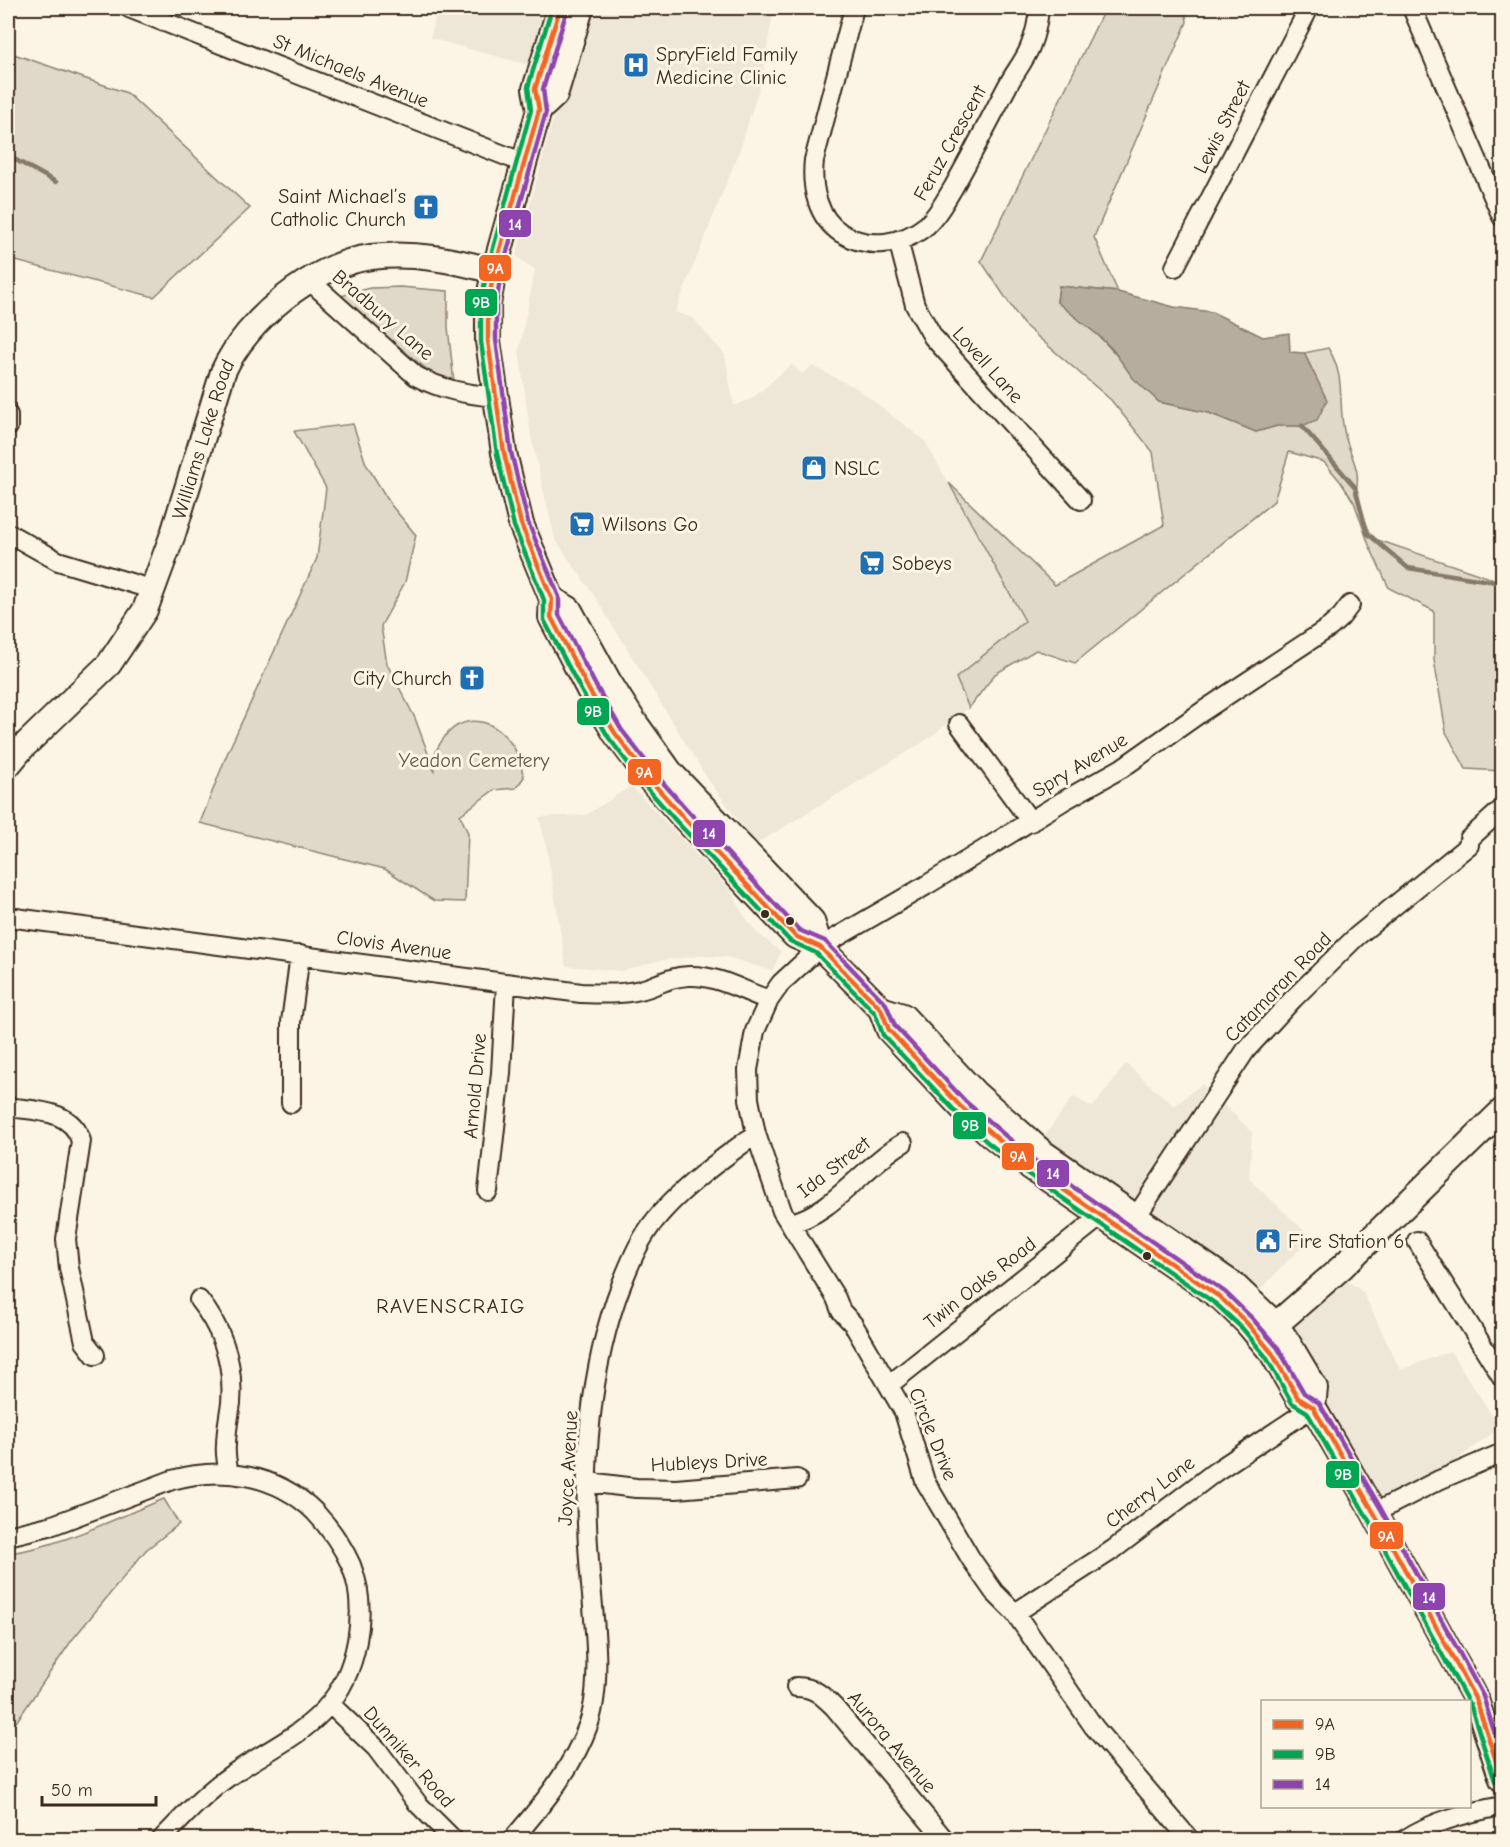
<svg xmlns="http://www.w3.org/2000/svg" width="1510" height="1847" font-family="'Comic Neue',sans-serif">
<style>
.built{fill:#eee6d6}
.green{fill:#e0d8c8;stroke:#8e8173;stroke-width:1.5}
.water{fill:#b7ad9e;stroke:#85796b;stroke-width:1.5}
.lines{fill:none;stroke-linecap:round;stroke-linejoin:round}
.stream{stroke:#85796b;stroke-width:4.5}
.minor-casing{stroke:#3b2a1e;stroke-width:22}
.major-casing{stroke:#3b2a1e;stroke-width:28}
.minor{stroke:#fcf5e5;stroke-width:18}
.major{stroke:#fcf5e5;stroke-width:24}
.bus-1-casing{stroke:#fcf5e5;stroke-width:9}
.bus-2-casing{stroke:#fcf5e5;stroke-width:9}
.bus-3-casing{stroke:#fcf5e5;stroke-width:9}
.bus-1{stroke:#f26522;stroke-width:4.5}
.bus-2{stroke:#00a651;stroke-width:4.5}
.bus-3{stroke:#8e44ad;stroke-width:4.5}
.bus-dot{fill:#3b2a1e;stroke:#fcf5e5;stroke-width:2}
.labels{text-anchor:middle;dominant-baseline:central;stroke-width:6;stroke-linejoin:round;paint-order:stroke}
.poi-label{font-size:20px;fill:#3b2a1e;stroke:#fcf5e5;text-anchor:start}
.street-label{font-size:20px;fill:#3b2a1e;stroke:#fcf5e5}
.park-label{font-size:20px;fill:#645648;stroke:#fcf5e5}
.neighbourhood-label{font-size:21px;letter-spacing:1.5px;fill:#3b2a1e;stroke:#fcf5e5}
.line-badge{stroke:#fcf5e5;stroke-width:2}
.badge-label{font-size:16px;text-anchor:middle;font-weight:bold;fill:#fff}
</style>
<rect width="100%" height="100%" fill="#fcf5e5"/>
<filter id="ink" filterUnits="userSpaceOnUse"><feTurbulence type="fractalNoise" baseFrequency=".0167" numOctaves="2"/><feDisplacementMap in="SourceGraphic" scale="12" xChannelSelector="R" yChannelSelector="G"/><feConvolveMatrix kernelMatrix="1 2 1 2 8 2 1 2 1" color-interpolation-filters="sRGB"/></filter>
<g filter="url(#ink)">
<path class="built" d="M 438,8 L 774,8 L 761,82 L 739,152 L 675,312 L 693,318 L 725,355 L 734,406 L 753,398 L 792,364 L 802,374 L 812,366 L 858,389 L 925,441 L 1026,621 L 956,678 L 969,708 L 922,743 L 756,844 L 707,778 L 597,600 L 555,539 L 531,437 L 519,351 L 535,270 L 516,256 L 555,112 L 568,76 L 430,38 Z
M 631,786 L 732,892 L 741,911 L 756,932 L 781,952 L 772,971 L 728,957 L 699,956 L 657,961 L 623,971 L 566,966 L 547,850 L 539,817 L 586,815 Z
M 1126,1064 L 1174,1106 L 1202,1084 L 1252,1132 L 1249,1179 L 1311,1237 L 1255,1295 L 1041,1140 L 1073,1097 L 1093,1107 Z
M 1333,1270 L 1363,1292 L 1400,1370 L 1450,1351 L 1500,1428 L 1449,1465 L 1374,1501 L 1267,1332 Z"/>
<path class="green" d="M 1105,8 L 1185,8 L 1187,22 L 1094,237 L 1118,292 L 1059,286 L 1057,302 L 1099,336 L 1159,402 L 1209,413 L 1256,432 L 1277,426 L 1302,426 L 1326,400 L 1304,353 L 1328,348 C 1347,378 1337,404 1345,435 C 1350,456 1363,472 1355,494 L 1372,538 L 1502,582 L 1502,771 L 1466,769 L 1446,732 L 1434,660 L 1434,611 L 1389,588 L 1369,545 L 1354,502 L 1340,481 L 1324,462 L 1289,452 L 1274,501 L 1075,663 L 1036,650 L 995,674 L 969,708 L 956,678 L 1025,621 L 949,483 L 1055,585 L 1164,525 L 1153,452 L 1111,400 L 1023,324 L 981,261 Z
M 8,52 L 127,93 L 250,208 L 154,297 L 8,259 Z
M 400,287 L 448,291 L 448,327 L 455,392 L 337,297 L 370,288 Z
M 353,424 L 366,464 L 391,505 L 416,535 L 405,582 L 381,626 L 387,664 L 415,718 L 434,770 C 435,765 433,755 437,749 C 456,712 490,713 513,746 C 519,755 521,767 524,777 L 516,788 L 494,790 L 460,815 L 468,833 L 465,902 L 434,901 L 385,869 L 200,823 L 227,754 L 317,558 L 326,488 L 294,431 Z
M 164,1499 L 179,1524 L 146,1550 L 72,1640 L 8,1734 L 8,1553 C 60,1547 115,1518 164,1499 Z"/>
<path class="water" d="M 1059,286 L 1118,292 L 1174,307 L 1212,312 L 1263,337 L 1289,333 L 1290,352 L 1304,353 L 1327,400 L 1317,420 L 1302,426 L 1277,426 L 1256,432 L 1209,413 L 1159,402 L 1133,378 L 1113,350 L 1099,336 L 1057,302 Z"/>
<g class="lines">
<path class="stream" d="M 8,153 L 14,159 L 56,182
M 1302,426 L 1355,487 L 1367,533 L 1408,568 L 1502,583"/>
<g class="minor-casing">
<path id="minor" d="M 129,8 L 524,163
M 854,8 L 814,160 C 811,187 817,217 841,233 C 868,250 903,245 927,225 C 938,215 945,201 953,188 C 972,155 989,121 1007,87 C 1014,73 1024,62 1030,47 C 1035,35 1038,21 1039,8
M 1412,8 L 1502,217
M 898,240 L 915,305 L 933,337 L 1081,500
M 1175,267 L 1309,8
M 310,281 L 416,376 C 442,390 466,394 496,397
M 8,415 L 8,427
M 8,533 L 58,561 L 154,590
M 959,724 L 1031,822
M 8,917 L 581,993 C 604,994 628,995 650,987 C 665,981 672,977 689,976 C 717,975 743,991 769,1000
M 291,1103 L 291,1022 L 300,955
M 8,1107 C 34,1111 72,1109 81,1141 L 66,1239 L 69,1268 L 85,1342 L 95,1355
M 488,1191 L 501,1073 L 506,984
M 790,1223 C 830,1216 867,1163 903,1143
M 1130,1226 L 1246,1050 L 1293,999 L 1356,937 L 1469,845 L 1469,839 L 1502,809
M 1417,1241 L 1502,1377
M 199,1300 C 224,1331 234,1364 231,1403 C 229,1417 226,1431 226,1445 C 225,1454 227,1464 229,1473
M 889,1385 L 1100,1217
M 588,1482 L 636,1488 L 676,1489 L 797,1479
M 1374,1513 L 1439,1480 L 1502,1453
M 8,1536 L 53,1525 L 172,1480 C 222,1466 277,1474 315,1512 C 330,1528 342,1545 351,1565 C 369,1610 358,1674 324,1710 C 298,1738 262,1753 231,1775 C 205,1793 183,1817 161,1840
M 1015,1613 L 1114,1549 L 1215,1472 L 1313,1407
M 796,1687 C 814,1687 822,1695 834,1707 L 945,1840
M 330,1704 L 376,1748 L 418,1804 L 454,1840
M 512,1840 C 543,1804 573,1768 589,1723 C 604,1677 592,1609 589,1560 C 582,1470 589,1367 622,1283 C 631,1261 640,1238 656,1219 C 681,1188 724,1157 756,1134
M 1190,1840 L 1094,1727 L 1015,1613 L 994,1592 L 971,1559 L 925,1481 L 904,1412 L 853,1324 L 841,1311 L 836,1298 L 782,1211 L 756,1134 L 749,1099 L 748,1070 L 755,1031 L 769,1000 L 781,983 L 820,947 L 925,886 L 1063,801 L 1122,768 L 1203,711 L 1330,627 L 1341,617 L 1350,605
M 1404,1840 C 1432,1821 1470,1812 1502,1806"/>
</g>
<g class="major-casing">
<g id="major">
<path d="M 560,8 L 535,89 L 539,110 L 494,271 L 488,304 L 488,341 L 504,453 L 521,524 L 552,599 L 551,617 L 589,690 L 615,733 L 652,782 L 683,817 L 795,936 L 820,947 L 881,1009 L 889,1030 L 961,1107 L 991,1135 L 1029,1166 L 1221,1298 L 1247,1323 L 1272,1353 L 1298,1398 L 1313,1407 L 1374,1513 L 1476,1700 L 1502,1779"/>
<path d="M 539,110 L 555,95 L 581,8"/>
<path d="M 552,599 L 569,609 L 609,682 L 633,720 L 671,773 L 812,921 L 820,947"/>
<path id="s1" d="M 8,765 L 22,748 L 109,664 L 145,610 L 173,534 L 223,372 C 246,320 314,264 371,257 C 413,252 454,260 494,271"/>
<path d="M 881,1009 L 903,1016 L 975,1093 L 1042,1152 L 1234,1285 L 1276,1325 L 1287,1341 L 1315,1388 L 1313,1407"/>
<path d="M 1264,1335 L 1342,1267 L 1502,1111"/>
</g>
</g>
<use href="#minor" class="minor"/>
<use href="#major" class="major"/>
<g class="bus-1-casing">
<path id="bus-1" d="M 560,8 L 535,89 L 539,110 L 494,271 L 488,304 L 488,341 L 504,453 L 521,524 L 552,599 L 551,617 L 589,690 L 615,733 L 652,782 L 683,817 L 795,936 L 820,947 L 881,1009 L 889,1030 L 961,1107 L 1029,1166 L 1221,1298 L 1247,1323 L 1272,1353 L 1298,1398 L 1313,1407 L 1374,1513 L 1476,1700 L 1502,1779"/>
</g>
<g class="bus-2-casing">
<path id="bus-2" d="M 552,8 L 528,87 L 531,110 L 487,270 L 481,303 L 481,342 L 497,454 L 514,526 L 544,600 L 544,620 L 583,694 L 609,738 L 646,787 L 677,822 L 790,941 L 816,953 L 875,1013 L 883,1035 L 956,1112 L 986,1141 L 1025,1172 L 1216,1304 L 1242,1328 L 1266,1357 L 1292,1403 L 1307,1412 L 1367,1517 L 1468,1702
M 1470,1704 L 1495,1781"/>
</g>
<g class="bus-3-casing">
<path id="bus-3" d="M 567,10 L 543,89 L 546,112 L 501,273 L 496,305 L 496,340 L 511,452 L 528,522 L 559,597 L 559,615 L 596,686 L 621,729 L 658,777 L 689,812 L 799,930 L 825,941 L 886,1004 L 895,1026 L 966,1102 L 1034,1160 L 1225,1292 L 1252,1318 L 1278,1348 L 1304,1393 L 1319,1403 L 1381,1509 L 1483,1696 L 1502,1757"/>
</g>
<use href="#bus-1" class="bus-1"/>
<use href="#bus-2" class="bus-2"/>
<use href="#bus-3" class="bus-3"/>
</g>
</g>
<defs>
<g id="hospital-square" transform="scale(1.35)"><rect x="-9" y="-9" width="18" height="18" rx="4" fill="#1f6fb2" stroke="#fcf5e5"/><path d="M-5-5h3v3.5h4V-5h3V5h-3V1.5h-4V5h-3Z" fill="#fff"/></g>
<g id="church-square" transform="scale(1.35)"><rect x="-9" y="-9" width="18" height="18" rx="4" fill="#1f6fb2" stroke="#fcf5e5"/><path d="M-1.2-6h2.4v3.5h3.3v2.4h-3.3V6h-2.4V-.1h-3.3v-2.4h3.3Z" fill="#fff"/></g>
<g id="shop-square" transform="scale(1.35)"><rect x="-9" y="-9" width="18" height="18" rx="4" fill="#1f6fb2" stroke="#fcf5e5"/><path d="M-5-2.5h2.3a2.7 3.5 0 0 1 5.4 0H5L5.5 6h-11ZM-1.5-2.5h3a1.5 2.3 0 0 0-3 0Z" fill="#fff"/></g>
<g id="supermarket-square" transform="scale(1.35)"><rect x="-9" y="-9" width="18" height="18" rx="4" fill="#1f6fb2" stroke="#fcf5e5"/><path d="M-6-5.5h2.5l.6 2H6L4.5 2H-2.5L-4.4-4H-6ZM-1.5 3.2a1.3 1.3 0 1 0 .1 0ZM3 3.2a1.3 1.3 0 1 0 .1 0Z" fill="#fff"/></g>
<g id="civic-square" transform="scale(1.35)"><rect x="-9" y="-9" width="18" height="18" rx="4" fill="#1f6fb2" stroke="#fcf5e5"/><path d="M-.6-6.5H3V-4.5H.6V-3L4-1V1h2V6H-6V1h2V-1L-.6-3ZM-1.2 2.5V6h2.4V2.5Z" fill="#fff"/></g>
</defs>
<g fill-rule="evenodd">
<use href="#hospital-square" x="636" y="65"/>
<use href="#church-square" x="426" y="207"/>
<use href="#shop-square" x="814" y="468"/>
<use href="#supermarket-square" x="582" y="524"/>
<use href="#supermarket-square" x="872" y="563"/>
<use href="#church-square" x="472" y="678"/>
<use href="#civic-square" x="1268" y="1241"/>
</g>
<g class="bus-dot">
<circle cx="765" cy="914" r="5"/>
<circle cx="790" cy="921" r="5"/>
<circle cx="1147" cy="1256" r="5"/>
</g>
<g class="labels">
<g class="poi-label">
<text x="656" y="54">SpryField Family<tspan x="656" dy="23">Medicine Clinic</tspan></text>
<text x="406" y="196" text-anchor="end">Saint Michael’s<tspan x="406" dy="23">Catholic Church</tspan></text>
<text x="834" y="468">NSLC</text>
<text x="602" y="524">Wilsons Go</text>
<text x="892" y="563">Sobeys</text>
<text x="452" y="678" text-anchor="end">City Church</text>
<text x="1288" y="1241">Fire Station 6</text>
</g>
<g class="street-label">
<text transform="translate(351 71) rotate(22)">St Michaels Avenue</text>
<text transform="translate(1222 127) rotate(-63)">Lewis Street</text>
<text transform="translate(950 143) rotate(-61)">Feruz Crescent</text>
<text transform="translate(383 315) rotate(41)">Bradbury Lane</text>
<text transform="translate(988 365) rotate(48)">Lovell Lane</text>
<text stroke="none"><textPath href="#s1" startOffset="388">Williams Lake Road</textPath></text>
<text transform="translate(1080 765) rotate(-31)">Spry Avenue</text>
<text transform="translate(394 945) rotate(8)">Clovis Avenue</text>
<text transform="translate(1278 987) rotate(-46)">Catamaran Road</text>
<text transform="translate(475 1086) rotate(-85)">Arnold Drive</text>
<text transform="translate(834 1167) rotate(-38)">Ida Street</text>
<text transform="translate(980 1283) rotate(-38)">Twin Oaks Road</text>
<text transform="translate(933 1434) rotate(68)">Circle Drive</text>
<text transform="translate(709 1462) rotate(-3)">Hubleys Drive</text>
<text transform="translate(568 1468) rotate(-87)">Joyce Avenue</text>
<text transform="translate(1150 1492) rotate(-37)">Cherry Lane</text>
<text transform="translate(892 1742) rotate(50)">Aurora Avenue</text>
<text transform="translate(409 1757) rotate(49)">Dunniker Road</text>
</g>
<g class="park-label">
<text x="474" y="760">Yeadon Cemetery</text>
</g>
<g class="neighbourhood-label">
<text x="451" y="1306">RAVENSCRAIG</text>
</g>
</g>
<g class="line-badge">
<rect x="498" y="209" width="34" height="29" rx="6" fill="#8e44ad"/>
<rect x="478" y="254" width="34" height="28" rx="6" fill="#f26522"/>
<rect x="464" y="288" width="34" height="29" rx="6" fill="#00a651"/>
<rect x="576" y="697" width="34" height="29" rx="6" fill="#00a651"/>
<rect x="627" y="758" width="35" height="28" rx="6" fill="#f26522"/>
<rect x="692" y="819" width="34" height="29" rx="6" fill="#8e44ad"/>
<rect x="952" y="1111" width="35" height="29" rx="6" fill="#00a651"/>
<rect x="1001" y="1142" width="34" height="29" rx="6" fill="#f26522"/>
<rect x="1036" y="1159" width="34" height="29" rx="6" fill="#8e44ad"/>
<rect x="1325" y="1460" width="35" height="29" rx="6" fill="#00a651"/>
<rect x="1369" y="1521" width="35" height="29" rx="6" fill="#f26522"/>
<rect x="1412" y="1582" width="34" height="29" rx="6" fill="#8e44ad"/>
</g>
<g class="badge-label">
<text x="515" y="230">14</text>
<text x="495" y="274">9A</text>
<text x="481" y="308">9B</text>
<text x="593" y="717">9B</text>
<text x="644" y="778">9A</text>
<text x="709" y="839">14</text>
<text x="970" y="1131">9B</text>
<text x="1018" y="1162">9A</text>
<text x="1053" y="1179">14</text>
<text x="1343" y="1480">9B</text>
<text x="1386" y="1542">9A</text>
<text x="1429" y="1603">14</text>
</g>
<rect width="1510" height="1847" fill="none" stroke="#fcf5e5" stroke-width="30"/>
<rect x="15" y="15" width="1480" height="1817" fill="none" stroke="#3b2a1e" stroke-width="2" filter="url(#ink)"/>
<rect x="1261" y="1700" width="210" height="108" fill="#fcf5e5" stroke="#afa495" stroke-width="1.5"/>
<rect x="1273" y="1720" width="30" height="9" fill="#f26522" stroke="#afa495" stroke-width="1.5"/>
<text x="1315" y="1730" font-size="18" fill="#3b2a1e">9A</text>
<rect x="1273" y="1750" width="30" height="9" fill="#00a651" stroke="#afa495" stroke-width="1.5"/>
<text x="1315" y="1760" font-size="18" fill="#3b2a1e">9B</text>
<rect x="1273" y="1780" width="30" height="9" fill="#8e44ad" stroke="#afa495" stroke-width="1.5"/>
<text x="1315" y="1790" font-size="18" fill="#3b2a1e">14</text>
<path d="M42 1796v9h114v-9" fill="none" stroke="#3b2a1e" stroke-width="3"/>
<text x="51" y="1796" font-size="18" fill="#3b2a1e" stroke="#fcf5e5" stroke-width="4.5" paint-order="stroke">50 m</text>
</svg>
